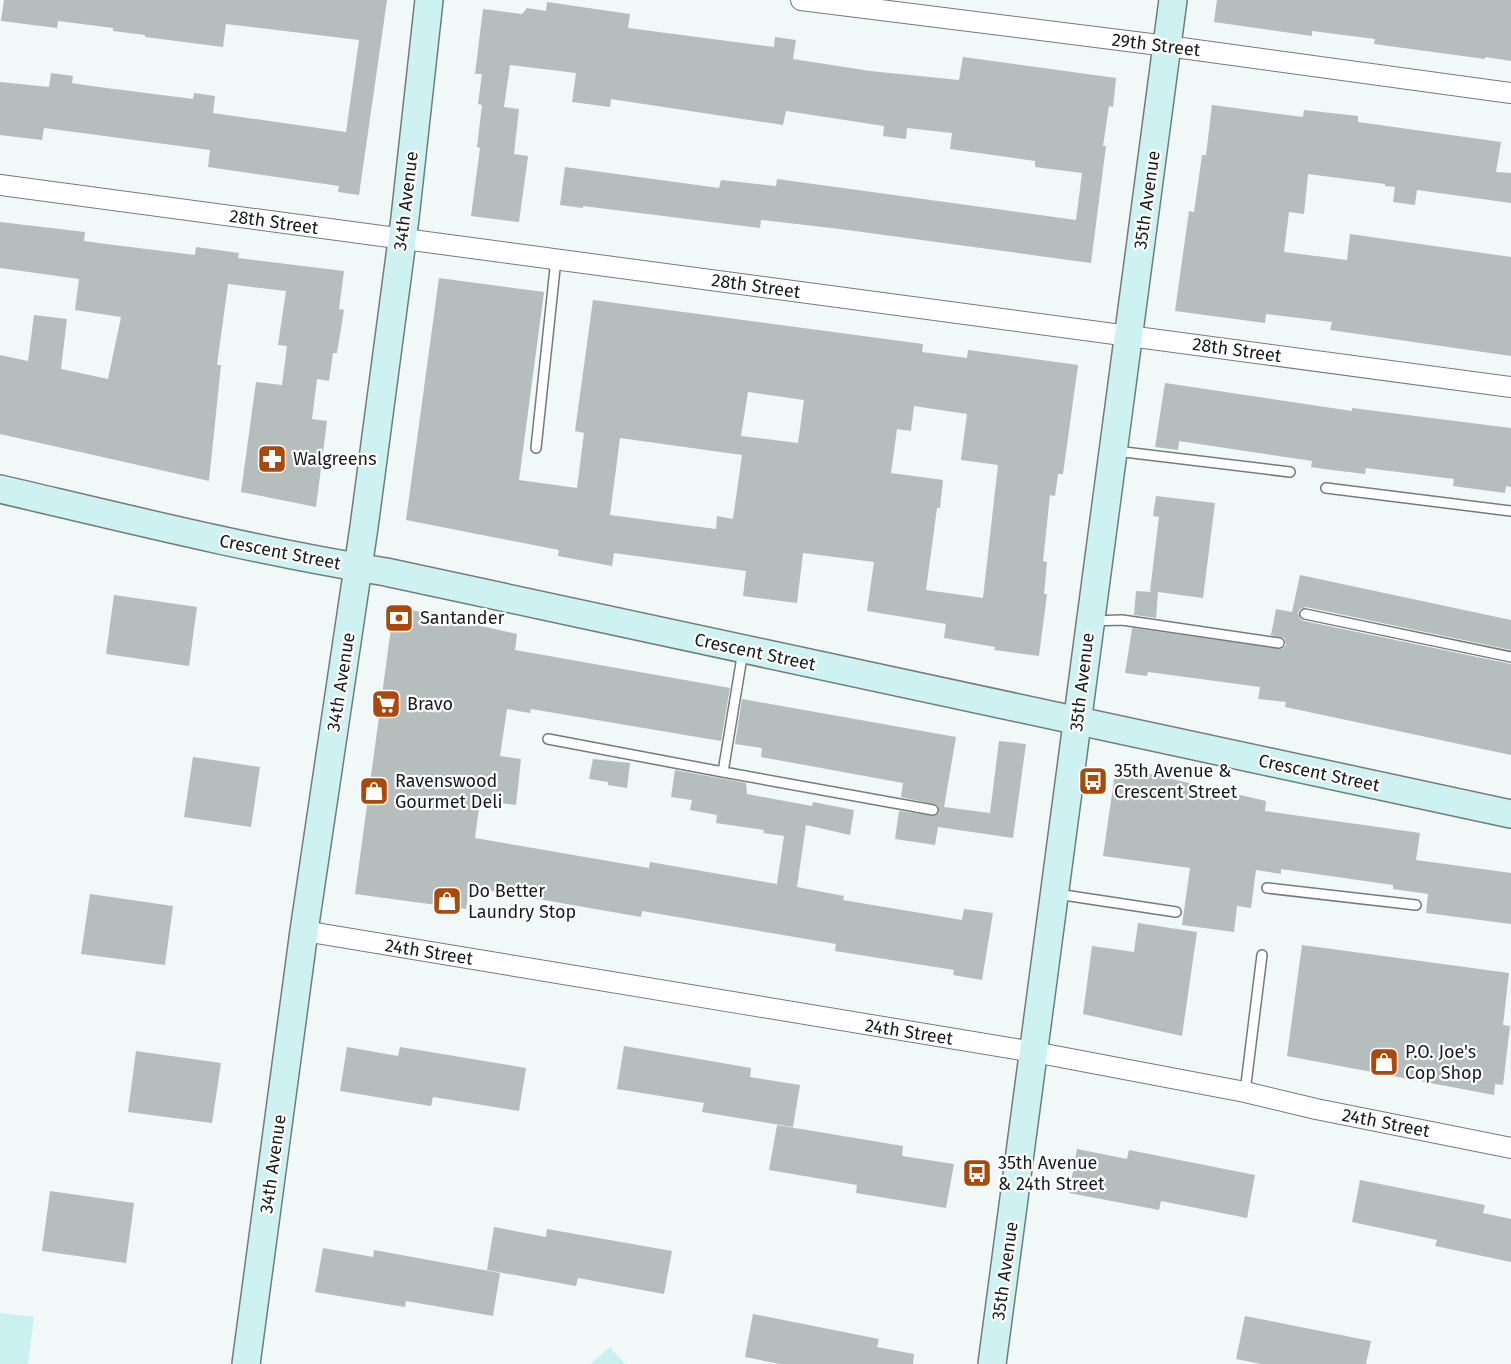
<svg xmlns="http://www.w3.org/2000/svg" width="1511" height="1364" font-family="'Fira Sans',sans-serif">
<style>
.green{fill:#caf0f0}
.building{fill:#b5bdbd;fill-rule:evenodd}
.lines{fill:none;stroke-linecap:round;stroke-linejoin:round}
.lane-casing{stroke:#747b7b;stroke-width:12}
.street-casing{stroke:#747b7b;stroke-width:22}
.secondary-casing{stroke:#747b7b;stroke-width:30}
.lane{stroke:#fff;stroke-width:9}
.street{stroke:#fff;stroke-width:20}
.secondary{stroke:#cef2f2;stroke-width:27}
.labels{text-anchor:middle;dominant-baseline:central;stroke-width:4.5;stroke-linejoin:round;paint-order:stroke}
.street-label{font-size:18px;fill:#191c1c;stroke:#fff}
.poi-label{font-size:18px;fill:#191c1c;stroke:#fff;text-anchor:start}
</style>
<rect width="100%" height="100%" fill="#f0f8f8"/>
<path class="green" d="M 0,1313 L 34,1317 L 28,1364 L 0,1364 Z
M 610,1347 L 625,1364 L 590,1364 Z"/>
<path class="building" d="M 4,0 L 387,0 L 359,195 L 338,192 L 339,186 L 208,167 L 210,150 L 44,128 L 42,140 L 0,135 L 0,82 L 49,87 L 51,73 L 73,76 L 72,83 L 91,86 L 193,99 L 194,93 L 215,96 L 213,113 L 346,132 L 359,40 L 226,24 L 223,47 L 145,37 L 145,35 L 113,31 L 113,28 L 58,21 L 57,28 L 1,21 Z
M 1217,0 L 1511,0 L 1511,61 L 1485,57 L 1485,59 L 1374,44 L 1375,39 L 1312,31 L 1312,36 L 1214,22 Z
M 547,2 L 630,14 L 628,28 L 774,47 L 775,37 L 796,40 L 793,59 L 870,71 L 959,80 L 963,57 L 1116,78 L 1113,107 L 1109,106 L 1103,146 L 1106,146 L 1091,263 L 840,229 L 761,220 L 760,228 L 583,206 L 583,208 L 560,205 L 565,167 L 719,188 L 721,180 L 776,186 L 777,179 L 1076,220 L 1082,173 L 1035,167 L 1035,161 L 950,149 L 952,133 L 907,128 L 906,139 L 883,136 L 884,126 L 786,111 L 783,125 L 611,99 L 610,107 L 572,102 L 576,73 L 510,65 L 504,107 L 519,109 L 514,154 L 528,156 L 519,222 L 471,216 L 480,148 L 477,147 L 482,105 L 478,104 L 482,74 L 475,74 L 483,9 L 522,14 L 527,8 L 546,11 Z
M 1212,105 L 1303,117 L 1304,110 L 1358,116 L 1358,122 L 1501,142 L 1496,172 L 1511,173 L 1511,203 L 1417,190 L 1415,205 L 1393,202 L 1395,187 L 1385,186 L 1385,184 L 1308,174 L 1304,214 L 1289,212 L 1284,252 L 1347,260 L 1350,234 L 1511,257 L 1511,356 L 1330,330 L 1332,322 L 1266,314 L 1265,323 L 1175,311 L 1189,211 L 1194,212 L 1202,155 L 1206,155 Z
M 0,222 L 85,232 L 84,241 L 106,244 L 195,255 L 196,247 L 239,253 L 238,258 L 344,271 L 339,309 L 344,310 L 337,353 L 333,353 L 329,381 L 317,379 L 312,419 L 327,421 L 316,507 L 241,492 L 256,382 L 282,385 L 287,346 L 278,345 L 286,291 L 228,284 L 217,365 L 221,365 L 209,481 L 0,434 L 0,355 L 28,361 L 34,315 L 67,319 L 61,369 L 108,379 L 121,317 L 75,310 L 79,279 L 0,268 Z
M 439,278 L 544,292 L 519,480 L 577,488 L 584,433 L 575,431 L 593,300 L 923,344 L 922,352 L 967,358 L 968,350 L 1078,365 L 1063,474 L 1058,474 L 1055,496 L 1050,495 L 1043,561 L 1047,562 L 1044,594 L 1047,594 L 1039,656 L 994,650 L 995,647 L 944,638 L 946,624 L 867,611 L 874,562 L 803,553 L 797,603 L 743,596 L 746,571 L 614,553 L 612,566 L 558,556 L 559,550 L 406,520 ZM 748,392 L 804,400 L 798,443 L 741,436 ZM 914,406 L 967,414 L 961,460 L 998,465 L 983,598 L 926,590 L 937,508 L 940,508 L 943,480 L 891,473 L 897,429 L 911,431 ZM 620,438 L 742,455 L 733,519 L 717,516 L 716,529 L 610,515 Z
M 1165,383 L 1352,411 L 1352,408 L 1511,428 L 1511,487 L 1506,486 L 1505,493 L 1453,486 L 1454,479 L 1366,468 L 1365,474 L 1324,469 L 1311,467 L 1312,461 L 1179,441 L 1178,450 L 1155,447 Z
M 1156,496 L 1215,503 L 1203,598 L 1158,592 L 1156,618 L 1134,615 L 1136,591 L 1152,592 L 1150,591 L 1159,517 L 1153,516 Z
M 1300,575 L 1511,620 L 1511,650 L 1306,607 L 1300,609 L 1298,613 L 1300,619 L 1304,621 L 1511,664 L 1511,755 L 1285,707 L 1286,702 L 1258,699 L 1260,687 L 1148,672 L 1147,676 L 1125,673 L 1132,629 L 1133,628 L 1282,649 L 1286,645 L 1284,638 L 1271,635 L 1276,609 L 1292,612 Z
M 114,595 L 197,607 L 189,666 L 106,654 Z
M 394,606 L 517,634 L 515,650 L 730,688 L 721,741 L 531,709 L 530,713 L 507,709 L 500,756 L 521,759 L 516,805 L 480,801 L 475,838 L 649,868 L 650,862 L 777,884 L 784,836 L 763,833 L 764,830 L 716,823 L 717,815 L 690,810 L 692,800 L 671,797 L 675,770 L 746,783 L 747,794 L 812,806 L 813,802 L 854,810 L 850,835 L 806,825 L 797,887 L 844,896 L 843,900 L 962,920 L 964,909 L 993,913 L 982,980 L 953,975 L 954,970 L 835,951 L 836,944 L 642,911 L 641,917 L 469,887 L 466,909 L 355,894 Z
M 742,699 L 956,737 L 944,807 L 990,813 L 999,741 L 1026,744 L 1013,838 L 938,827 L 935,845 L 895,839 L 899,811 L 935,816 L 939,812 L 938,805 L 901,797 L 903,783 L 761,757 L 762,748 L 735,744 Z
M 193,757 L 260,767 L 251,827 L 184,817 Z
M 593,759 L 630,763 L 627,788 L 608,785 L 608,782 L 589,779 Z
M 1116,766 L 1266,801 L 1265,811 L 1420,833 L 1416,860 L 1511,873 L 1511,924 L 1426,913 L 1428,894 L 1393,889 L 1393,885 L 1281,869 L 1281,874 L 1256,870 L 1251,908 L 1237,906 L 1234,932 L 1182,925 L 1190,868 L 1103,856 Z
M 90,894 L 173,906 L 165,965 L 81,954 Z
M 1138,923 L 1197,932 L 1182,1036 L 1083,1014 L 1092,946 L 1134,952 Z
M 1302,945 L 1509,973 L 1503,1025 L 1510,1026 L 1503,1085 L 1495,1084 L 1494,1095 L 1287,1056 Z
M 624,1046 L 751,1068 L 750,1077 L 800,1085 L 793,1127 L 702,1112 L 704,1103 L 617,1089 Z
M 347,1047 L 398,1056 L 400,1047 L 526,1068 L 519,1111 L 433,1097 L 431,1106 L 340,1091 Z
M 136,1051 L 221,1063 L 212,1123 L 128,1112 Z
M 777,1125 L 903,1146 L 902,1156 L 954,1164 L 946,1208 L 856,1193 L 857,1185 L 769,1170 Z
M 1077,1149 L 1127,1159 L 1129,1150 L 1255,1175 L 1247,1218 L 1161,1201 L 1159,1210 L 1069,1193 Z
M 1360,1180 L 1485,1205 L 1483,1213 L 1511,1219 L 1511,1262 L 1435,1246 L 1437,1240 L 1352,1222 Z
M 50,1191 L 134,1203 L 126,1263 L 42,1251 Z
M 494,1227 L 546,1237 L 547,1229 L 672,1251 L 664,1294 L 578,1278 L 576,1286 L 487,1270 Z
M 323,1248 L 373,1257 L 374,1250 L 500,1273 L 493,1316 L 406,1301 L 405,1307 L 315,1292 Z
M 753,1314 L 879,1339 L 877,1347 L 914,1354 L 913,1364 L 780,1364 L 745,1357 Z
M 1245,1316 L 1371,1341 L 1366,1364 L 1261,1364 L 1236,1359 Z"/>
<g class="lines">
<g class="lane-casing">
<path id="lane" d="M 536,448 L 556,259
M 1116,451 L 1290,472
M 1326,488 L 1511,511
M 1305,614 L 1511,657
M 1092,621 L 1122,620 L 1279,643
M 743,651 L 723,772 L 933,810
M 548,739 L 723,772
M 1267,888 L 1416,905
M 1057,894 L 1176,912
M 1245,1092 L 1262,955"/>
</g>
<g class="street-casing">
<path id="street" d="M 801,0 L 1167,46 L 1511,93
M 0,185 L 1511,387
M 304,931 L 1034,1052 L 1245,1092 L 1316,1109 L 1511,1148"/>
</g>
<g class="secondary-casing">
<path id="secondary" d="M 0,489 C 128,519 256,551 386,572 L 1511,814
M 246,1364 L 304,931 L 364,527 L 405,218 L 429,0
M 992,1364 L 1173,0"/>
</g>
<use href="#lane" class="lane"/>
<use href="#street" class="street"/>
<use href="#secondary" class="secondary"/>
</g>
<defs>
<g id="pharmacy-square" transform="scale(1.5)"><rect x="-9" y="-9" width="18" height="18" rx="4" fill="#ab490a" stroke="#fff"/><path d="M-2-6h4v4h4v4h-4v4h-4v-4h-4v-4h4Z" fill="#fff"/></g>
<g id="bank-square" transform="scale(1.5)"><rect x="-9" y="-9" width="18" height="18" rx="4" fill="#ab490a" stroke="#fff"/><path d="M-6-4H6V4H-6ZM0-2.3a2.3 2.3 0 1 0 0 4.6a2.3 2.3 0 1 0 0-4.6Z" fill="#fff"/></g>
<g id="supermarket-square" transform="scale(1.5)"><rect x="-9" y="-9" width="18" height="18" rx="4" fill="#ab490a" stroke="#fff"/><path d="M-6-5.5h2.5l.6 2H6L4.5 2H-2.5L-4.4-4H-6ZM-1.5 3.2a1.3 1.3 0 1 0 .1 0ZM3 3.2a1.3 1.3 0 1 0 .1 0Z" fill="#fff"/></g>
<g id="bus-square" transform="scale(1.5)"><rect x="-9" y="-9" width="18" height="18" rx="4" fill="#ab490a" stroke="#fff"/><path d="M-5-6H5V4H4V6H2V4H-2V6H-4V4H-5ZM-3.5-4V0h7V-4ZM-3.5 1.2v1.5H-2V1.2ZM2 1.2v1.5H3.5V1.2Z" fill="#fff"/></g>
<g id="shop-square" transform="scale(1.5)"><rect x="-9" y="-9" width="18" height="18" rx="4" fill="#ab490a" stroke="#fff"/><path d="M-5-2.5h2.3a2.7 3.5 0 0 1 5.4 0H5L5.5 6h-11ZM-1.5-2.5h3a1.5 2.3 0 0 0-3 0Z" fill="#fff"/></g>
</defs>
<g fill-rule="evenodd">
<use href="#pharmacy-square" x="272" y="459"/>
<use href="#bank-square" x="399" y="618"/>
<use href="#supermarket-square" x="386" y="704"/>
<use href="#bus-square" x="1093" y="781"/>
<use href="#shop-square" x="374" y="791"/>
<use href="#shop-square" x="447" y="901"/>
<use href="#shop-square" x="1384" y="1062"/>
<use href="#bus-square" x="977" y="1173"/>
</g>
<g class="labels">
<g class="street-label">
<text transform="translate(1156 45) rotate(7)">29th Street</text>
<text transform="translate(1147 200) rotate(-82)">35th Avenue</text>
<text transform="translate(406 201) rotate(-83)">34th Avenue</text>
<text transform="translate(274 222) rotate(8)">28th Street</text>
<text transform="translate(756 286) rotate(8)">28th Street</text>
<text transform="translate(1237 350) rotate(8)">28th Street</text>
<text transform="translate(280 552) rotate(11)">Crescent Street</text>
<text transform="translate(755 652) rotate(12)">Crescent Street</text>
<text transform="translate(341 682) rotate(-81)">34th Avenue</text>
<text transform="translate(1082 682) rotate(-83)">35th Avenue</text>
<text transform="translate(1319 773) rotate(12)">Crescent Street</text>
<text transform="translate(429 952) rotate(9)">24th Street</text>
<text transform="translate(909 1032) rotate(9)">24th Street</text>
<text transform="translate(1386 1123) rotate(11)">24th Street</text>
<text transform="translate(273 1164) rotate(-82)">34th Avenue</text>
<text transform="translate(1005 1271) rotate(-82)">35th Avenue</text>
</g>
<g class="poi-label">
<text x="293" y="459">Walgreens</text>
<text x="420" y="618">Santander</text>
<text x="407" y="704">Bravo</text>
<text x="1114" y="771">35th Avenue &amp;<tspan x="1114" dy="21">Crescent Street</tspan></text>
<text x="395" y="781">Ravenswood<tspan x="395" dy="21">Gourmet Deli</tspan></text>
<text x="468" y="891">Do Better<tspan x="468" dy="21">Laundry Stop</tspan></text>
<text x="1405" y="1052">P.O. Joe's<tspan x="1405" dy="21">Cop Shop</tspan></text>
<text x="998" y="1163">35th Avenue<tspan x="998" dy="21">&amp; 24th Street</tspan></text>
</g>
</g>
</svg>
